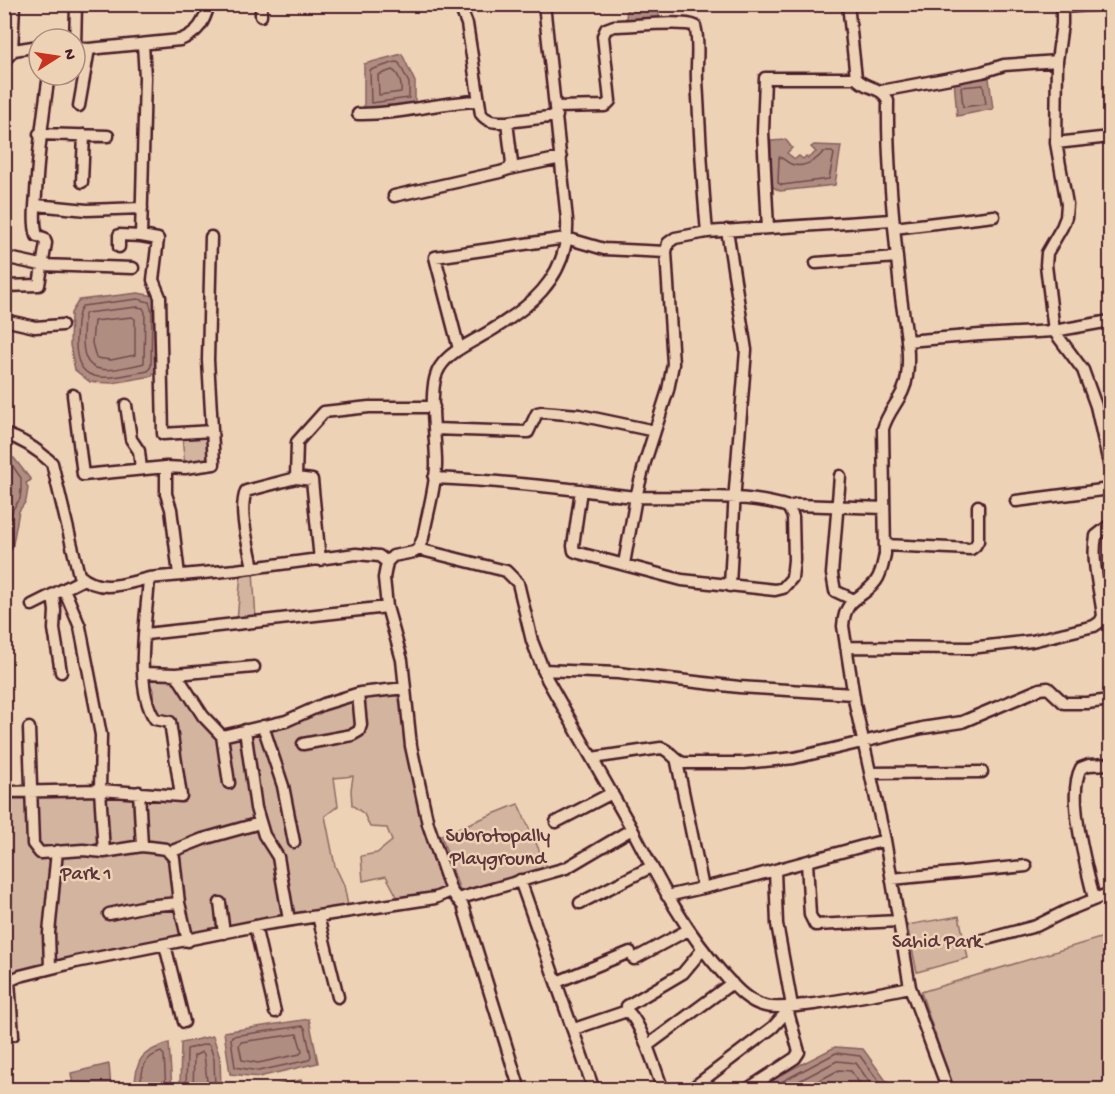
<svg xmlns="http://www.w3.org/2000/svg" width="1115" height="1094" font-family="'Gochi Hand',sans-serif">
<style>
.green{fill:#d3b49f;stroke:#8e6a65;stroke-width:1.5}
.water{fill:#b08d81;stroke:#87615f;stroke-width:1.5}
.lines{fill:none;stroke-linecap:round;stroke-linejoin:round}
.shore{stroke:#734b4d;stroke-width:1.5}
.minor-casing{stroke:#4a1f2b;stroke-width:15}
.minor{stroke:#eed2b5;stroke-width:10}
.labels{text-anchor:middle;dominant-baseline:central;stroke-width:5;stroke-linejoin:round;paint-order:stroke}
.park-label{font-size:20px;fill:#5f353c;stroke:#eed2b5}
</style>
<rect width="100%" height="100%" fill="#eed2b5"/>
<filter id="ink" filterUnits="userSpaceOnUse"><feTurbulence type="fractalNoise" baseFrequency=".0167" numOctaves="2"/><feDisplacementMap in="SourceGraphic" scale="12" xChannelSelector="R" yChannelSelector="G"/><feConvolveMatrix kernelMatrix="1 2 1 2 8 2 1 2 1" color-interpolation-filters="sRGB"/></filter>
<g filter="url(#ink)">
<path class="green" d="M 212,431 L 214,464 L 185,468 L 182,435 Z
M 253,571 L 256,620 L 237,622 L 241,572 Z
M 146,677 L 174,679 L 228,740 L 369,695 L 400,692 L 407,747 L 420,815 L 446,889 L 433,895 L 399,900 L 386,876 L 363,881 L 361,856 L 377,853 L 392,841 L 387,828 L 370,827 L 364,814 L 352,805 L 351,790 L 353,776 L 334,778 L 338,806 L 325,816 L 335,866 L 344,885 L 348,906 L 284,916 L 5,979 L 4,795 L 108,793 L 185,799 L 176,719 L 157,715 L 154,707 L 154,691 Z
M 518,804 L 547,867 L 462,897 L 441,835 Z
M 959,916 L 968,958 L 917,972 L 907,925 Z
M 1110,935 L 1110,1089 L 953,1089 L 921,992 Z"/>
<path class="water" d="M 627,5 L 659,5 L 659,19 L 626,20 Z
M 402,54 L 415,82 L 415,105 L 364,110 L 364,64 Z
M 989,78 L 993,109 L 957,116 L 954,80 Z
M 786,140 L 792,148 L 787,153 L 795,159 L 799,156 L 803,159 L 806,156 L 808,158 L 816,152 L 811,147 L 814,145 L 841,146 L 835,185 L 780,191 L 771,186 L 771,141 Z
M 138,293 L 154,296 L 158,310 L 158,367 L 152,376 L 112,383 L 90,382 L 75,370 L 70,345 L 71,313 L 79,300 Z
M 5,458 L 14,458 L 31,480 L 26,483 L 28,488 L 26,501 L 19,511 L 12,549 L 5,556 Z
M 309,1019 L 318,1063 L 259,1077 L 230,1074 L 224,1032 Z
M 213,1036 L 220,1058 L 221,1089 L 180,1089 L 181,1043 Z
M 169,1043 L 172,1089 L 134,1089 C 138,1058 138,1054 169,1043 Z
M 835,1047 L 863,1049 L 892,1089 L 756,1090 L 755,1088 Z
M 109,1064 L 111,1089 L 78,1089 L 73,1087 L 71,1073 Z
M 301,1080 L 311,1089 L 255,1089 L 257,1089 Z"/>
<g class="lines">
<path class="shore" d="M 396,62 L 399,63 L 409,83 L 409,98 L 371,103 L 370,70 Z
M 392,70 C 399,73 402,85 401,92 L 379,95 L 378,75 Z
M 983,85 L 986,104 L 963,107 L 961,87 Z
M 823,152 L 832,152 L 834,154 L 829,179 L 782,185 L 778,183 L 779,157 C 784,158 786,162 791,164 C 803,169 817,160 823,152 Z
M 138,299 L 149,302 L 152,311 L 151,366 L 148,371 C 112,377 74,391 76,339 C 77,327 76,317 82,306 Z
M 137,307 L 143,308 L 145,312 L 144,363 C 135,366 125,367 116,369 C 77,375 83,344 84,317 L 86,313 Z
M 132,317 L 135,319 L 135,355 L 111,360 L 96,358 L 92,343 L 94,321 Z
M 4,464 L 12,465 L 21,478 L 21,490 L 20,499 L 13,509 L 4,548
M 303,1026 L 305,1028 L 311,1056 L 309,1060 L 258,1071 L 235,1067 L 231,1039 L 232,1036 Z
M 297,1034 L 302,1051 L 300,1054 L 258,1063 L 242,1060 L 239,1045 L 241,1042 Z
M 140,1090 C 142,1072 141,1058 161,1052 L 164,1055 L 166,1090
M 186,1090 L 187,1049 L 207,1044 L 210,1046 L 214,1059 L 215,1090
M 193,1090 L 194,1056 L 202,1052 L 204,1054 L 208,1090
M 766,1090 L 836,1053 L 860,1056 L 885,1090
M 782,1090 L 837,1061 L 856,1063 L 875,1090
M 801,1090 L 839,1070 L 851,1071 L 864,1090"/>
<g class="minor-casing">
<path id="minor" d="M 848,4 L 856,78 C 866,90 883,86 888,101 C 887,164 894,226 900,289 C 903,317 911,348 907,376 C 905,397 888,409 883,429 L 885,554 C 883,563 882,573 876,581 C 861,601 845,596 843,626 L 855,704 L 885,840 L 910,987 L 948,1090
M 1062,4 L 1062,24 L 1057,61 L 1056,143 L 1067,204 L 1066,217 L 1062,227 L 1047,253 L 1046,265 L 1054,331 L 1083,370 L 1096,406 L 1110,468
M 1062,7 L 1104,4
M 261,16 L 261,4
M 75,48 L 89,49 L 180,40 C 198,33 204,23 209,4
M 75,48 L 76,4
M 12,52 L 14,4
M 4,61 L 14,50 L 39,46
M 881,91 L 982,72 L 1004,65 L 1057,61
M 79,106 L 89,49
M 555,107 L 605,106 L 610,101 L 603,36 L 606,29 L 614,26 C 631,26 683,20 695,26 C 700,43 696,62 697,80 C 700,131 702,181 707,232
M 358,114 C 399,115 438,102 479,101
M 507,122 L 557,116
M 39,134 L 108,136
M 1056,143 L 1110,137
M 509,169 L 561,158
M 82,182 L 84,135
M 394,196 L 500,172 L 509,169 L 512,163 L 507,122 C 496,122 488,123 481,114 L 467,24 L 459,4
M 36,205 L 87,210 L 142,208
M 768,228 L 763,132 L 765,78 L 856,78
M 894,228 L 994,216
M 727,230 L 746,350 L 735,489 L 730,586
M 141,236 L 145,77 L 143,44
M 119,247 L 119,235 L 141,236 L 158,239 L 153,280 L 160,297 L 163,434 L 212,431
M 4,257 L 41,265 L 133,268
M 816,263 L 897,257
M 4,286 L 39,285 L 46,243 L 44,238 L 37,236 C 33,223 35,207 36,193 C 38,153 43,115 49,75
M 4,320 L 35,327 L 62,325
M 907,341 L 980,335 L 1054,331 L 1110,321
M 459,349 L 435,257 L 566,238 L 604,249 L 666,252
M 73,395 L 83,475 L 166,467
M 126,405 L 131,439 L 139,451 L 141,469
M 434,429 L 528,432 L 537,413 L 542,412 L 579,415 L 655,431
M 4,434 C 22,439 38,450 52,463 L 79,575 C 100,594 124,584 149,578 C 147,616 133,688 155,719 L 170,722 L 181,796 L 100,790 L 4,792
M 840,476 L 832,574 L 835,591 L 854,600
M 434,478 C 479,480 525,484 570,489 C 593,491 616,496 638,497 C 686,499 743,492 788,507 L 793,517 L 794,560 L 792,578 L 783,588 L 775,590 L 682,580 L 579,553 L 574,551 L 573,546 L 581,490
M 1016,501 L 1110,489
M 788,507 L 797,505 L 884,508
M 885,545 L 971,549 L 975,546 L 978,541 L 978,506
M 418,549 L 506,571 L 518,583 L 532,641 L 547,679 L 632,829 L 566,868 L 457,899
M 320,560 L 312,480 L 296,478 L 297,442 L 324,412 L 369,407 L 434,407
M 624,564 L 636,497 L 645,462 L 668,390 L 673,364 L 666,252 L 668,243 L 675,238 L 707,232 L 892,220
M 253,568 C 249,545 238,513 246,491 L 296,478
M 179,575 L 171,509 L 166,494 L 166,467 L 185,468 L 214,464 L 208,360 L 211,237
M 149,578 L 236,570 L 356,554 L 379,556 L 387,562
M 64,589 L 80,627 L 101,735 L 100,790 L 104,852
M 53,595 L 55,611 L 54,629 L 61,672
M 32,605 L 84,579
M 146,634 L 387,607
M 846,647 L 970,648 L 1032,641 L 1094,626 L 1100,622 L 1103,616 C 1100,589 1091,562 1096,536 L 1110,525
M 543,670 L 618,673 L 739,687 L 853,694
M 143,673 L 176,674 L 254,667
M 176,674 L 203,716 L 222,736 L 286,721 L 324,704 L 360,693 L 405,688
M 263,726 L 283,786 L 294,842
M 29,728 L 33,844 L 40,853 L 83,850 L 104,852 L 142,846 L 166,849 L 174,858 L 179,903 L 188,941
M 245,730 L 256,808 L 264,835 L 278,857 L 289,920
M 222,736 L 229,783
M 303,744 L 352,735 L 359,731 L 361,725 L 358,694
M 592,758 L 661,748 C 672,751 674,761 684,763 L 744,763 L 794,758 L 922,728 L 962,722 L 1040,689 L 1048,688 L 1064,703 L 1087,703 L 1110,700
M 677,762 L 703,888
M 871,773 L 982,772
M 139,792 L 142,846
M 556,822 L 612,793
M 632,829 C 659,881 685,932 725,976 C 736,988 748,1002 765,1006 C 778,1009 793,1006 806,1005 C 841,1001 876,994 910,987
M 170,852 L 203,839 L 260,823
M 807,862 L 810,915 L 815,925 L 899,921
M 892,879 L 1026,866
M 520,880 L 594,1090
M 667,896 L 746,878 L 885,840
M 1094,899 C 1087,868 1066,796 1081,768 L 1089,765 L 1110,764
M 220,903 L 224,933
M 580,903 L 651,867
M 109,914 L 146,906 L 179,903
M 318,916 L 338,997
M 255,926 L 275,1012
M 979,941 L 1036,926 L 1066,911 L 1110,893
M 165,945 L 184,1022
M 634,959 L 688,930
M 50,968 L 49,933 L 57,851
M 9,981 L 13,1035
M 557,982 L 630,952
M 4,983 L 20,976 L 76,962 L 266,924 L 435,898 L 451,891
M 627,1006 L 683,973 L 703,949
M 574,1029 L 627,1011 C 641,1021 656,1072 663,1090
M 647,1046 L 732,983
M 520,1090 L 463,906 L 451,891 L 428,824 L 411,746 L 402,660 L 387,607 L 384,578 L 387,562 L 393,556 L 414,552 L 418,549 L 423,538 C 427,515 435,490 436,466 C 437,441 426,387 440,367 C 449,353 466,345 480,337 C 526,311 570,279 567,220 L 544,4
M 690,1090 L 773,1027 L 792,1006 L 777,924 L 775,870
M 746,1090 L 795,1058 L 799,1052 L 788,1012"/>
</g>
<use href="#minor" class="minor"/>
</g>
</g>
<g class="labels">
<g class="park-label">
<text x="498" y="837">Subrotopally<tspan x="498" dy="23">Playground</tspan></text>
<text x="86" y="875">Park 1</text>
<text x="937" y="943">Sahid Park</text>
</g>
</g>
<rect width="1115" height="1094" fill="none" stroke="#eed2b5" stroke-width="24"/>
<rect x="12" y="12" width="1091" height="1070" fill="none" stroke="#4a1f2b" stroke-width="2" filter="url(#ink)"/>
<g transform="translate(57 57) rotate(78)"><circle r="28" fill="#eed2b5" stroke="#ac8a7e" stroke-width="1.5"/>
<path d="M0-4.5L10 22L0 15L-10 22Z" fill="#c8321e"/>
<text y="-9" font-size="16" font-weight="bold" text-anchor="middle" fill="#4a1f2b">N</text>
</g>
</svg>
